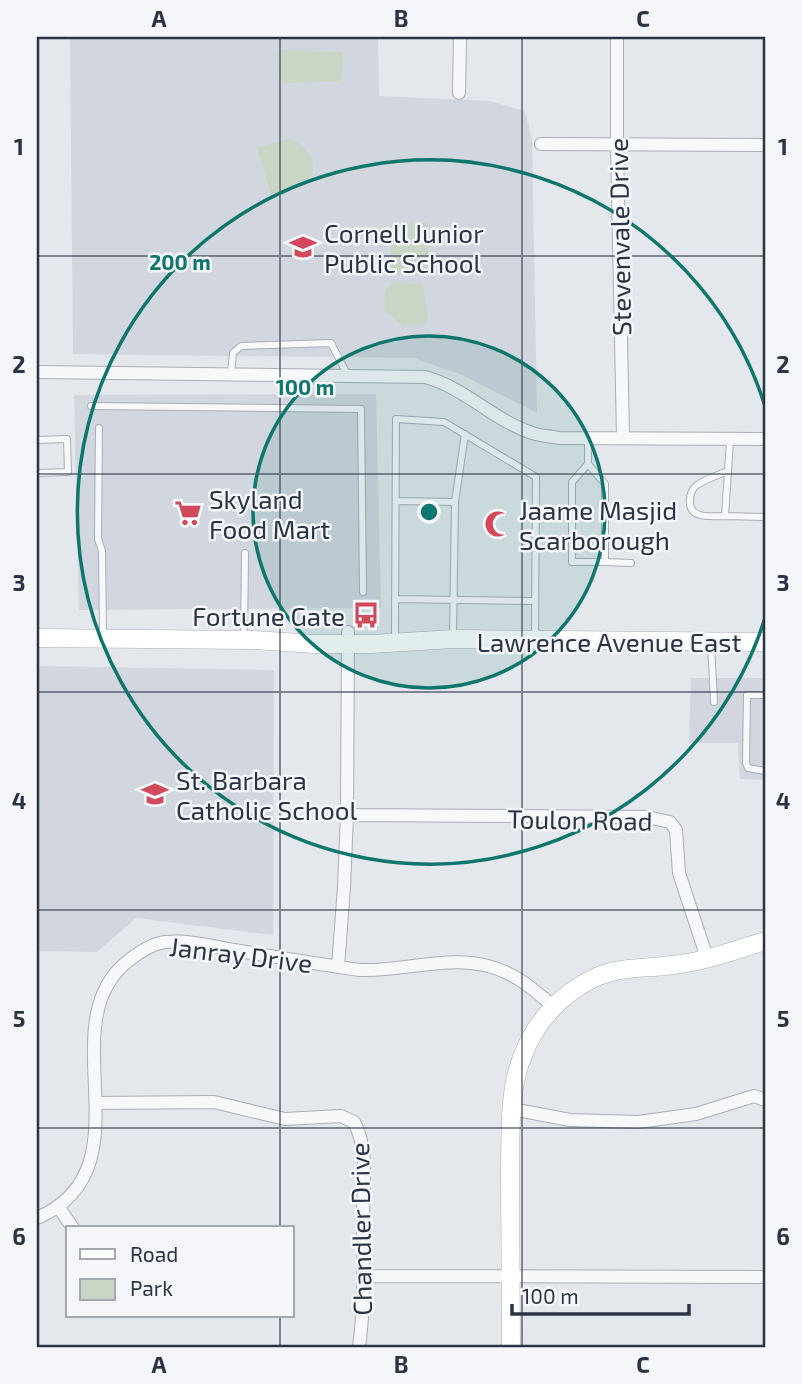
<svg xmlns="http://www.w3.org/2000/svg" width="802" height="1384" font-family="'Exo 2',sans-serif">
<style>
.built{fill:#d2d6de}
.green{fill:#c9d6c5}
.lines{fill:none;stroke-linecap:round;stroke-linejoin:round}
.lane-casing{stroke:#a9aeb7;stroke-width:8}
.street-casing{stroke:#a9aeb7;stroke-width:14}
.secondary-casing{stroke:#a9aeb7;stroke-width:19}
.lane{stroke:#f7f8fa;stroke-width:6}
.street{stroke:#f7f8fa;stroke-width:12}
.secondary{stroke:#fff;stroke-width:18}
.grid{fill:none;stroke:#2b3445;stroke-width:2;stroke-opacity:0.55}
.ring{fill:none;stroke:#0f766e;stroke-width:3.5}
.labels{text-anchor:middle;dominant-baseline:central;stroke-width:5;stroke-linejoin:round;paint-order:stroke}
.poi-label{font-size:26px;fill:#2b3445;stroke:#f4f6f9;text-anchor:start}
.street-label{font-size:26px;fill:#2b3445;stroke:#f4f6f9}
.centre{fill:#0f766e;stroke:#f4f6f9;stroke-width:3.5}
.ring-label{font-size:21px;text-anchor:middle;font-weight:bold;fill:#0f766e;stroke:#f4f6f9;stroke-width:5;stroke-linejoin:round;paint-order:stroke}
.neatline{fill:none;stroke:#2b3445;stroke-width:2.5}
.grid-label{font-size:23px;text-anchor:middle;font-weight:bold;fill:#2b3445}
</style>
<rect width="100%" height="100%" fill="#e4e7ec"/>
<path class="built" d="M 70,37 L 378,37 L 379,96 L 490,101 L 525,111 L 532,139 L 537,413 L 462,375 L 414,358 L 73,354 Z
M 376,394 L 381,608 L 79,610 L 74,395 Z
M 37,666 L 274,670 L 273,935 L 136,918 L 97,952 L 37,951 Z
M 691,678 L 765,678 L 765,780 L 740,779 L 738,743 L 689,743 Z"/>
<path class="green" d="M 282,50 L 341,52 L 343,56 L 341,81 L 284,83 L 279,81 L 278,53 Z
M 289,139 C 309,145 324,169 303,184 C 294,190 281,191 271,194 L 257,148 Z
M 391,223 L 428,223 L 428,275 L 390,275 Z
M 394,282 L 423,284 L 428,318 L 424,325 L 404,326 L 384,310 L 385,290 Z"/>
<g class="lines">
<g class="lane-casing">
<path id="lane" d="M 231,373 L 233,353 L 241,346 L 331,343 L 347,374
M 91,406 L 361,409 L 363,592
M 99,428 L 98,539 L 102,551 L 103,635
M 588,437 L 588,464 L 572,482 L 572,562 L 605,562 L 605,484 L 588,464
M 37,440 L 67,439 L 68,472 L 37,473
M 728,471 C 718,475 706,479 697,485 C 692,489 690,494 690,500 C 688,520 712,516 725,516 L 730,440
M 396,501 L 455,502 L 453,637
M 455,502 L 465,434
M 725,516 L 765,517
M 605,562 L 631,563
M 395,599 L 534,601
M 395,635 L 396,419 L 444,422 L 536,477 L 535,638
M 244,638 L 245,553
M 711,643 L 714,702
M 765,695 L 747,695 L 746,763 L 748,768 L 765,771"/>
</g>
<g class="street-casing">
<path id="street" d="M 617,37 L 617,145 L 623,436
M 459,93 L 460,37
M 541,144 L 765,145
M 37,372 L 425,377 C 464,387 493,420 532,433 C 540,436 550,436 559,438 L 765,439
M 347,815 L 647,817 L 670,822 L 676,830 L 679,873 L 707,958
M 338,967 L 344,887 L 347,815 L 348,632
M 96,1103 L 214,1102 L 285,1119 L 341,1116 L 354,1122 C 369,1149 363,1187 363,1218 C 363,1261 365,1304 359,1347
M 512,1109 L 570,1120 L 638,1122 L 696,1114 L 754,1096 L 765,1100
M 59,1208 L 73,1228
M 37,1218 C 152,1169 47,1024 128,961 C 138,953 153,943 166,942 C 188,940 212,946 234,950 C 276,957 318,964 360,970 C 408,972 459,950 505,972 C 524,980 538,994 553,1006
M 363,1276 L 765,1277"/>
</g>
<g class="secondary-casing">
<path id="secondary" d="M 37,638 L 253,640 L 315,644 L 372,644 L 453,639 L 765,642
M 511,1347 C 511,1288 510,1230 510,1171 C 511,1133 508,1091 523,1055 C 536,1021 561,994 594,978 C 619,966 645,969 672,965 C 704,962 735,950 765,941"/>
</g>
<use href="#lane" class="lane"/>
<use href="#street" class="street"/>
<use href="#secondary" class="secondary"/>
</g>
<path class="grid" d="M 280,37 L 280,1228M 522,37 L 522,1347M 37,256 L 765,256M 37,474 L 765,474M 37,692 L 765,692M 37,910 L 765,910M 37,1128 L 765,1128M 280,1316 L 280,1347"/>
<circle cx="429" cy="512" r="176" fill="#0f766e" fill-opacity=".12"/>
<g class="ring">
<circle cx="429" cy="512" r="176"/>
<path d="M765 618A352 352 0 1 1 765 406"/>
</g>
<defs>
<g id="school-bare" transform="scale(2.1)"><path d="M0-5L7-2L0 1L-7-2ZM-4 1L0 2.5L4 1V4Q0 6-4 4Z" fill="#d1495b" stroke="#f4f6f9" stroke-width="2.5" paint-order="stroke"/></g>
<g id="supermarket-bare" transform="scale(2.1)"><path d="M-6-5.5h2.5l.6 2H6L4.5 2H-2.5L-4.4-4H-6ZM-1.5 3.2a1.3 1.3 0 1 0 .1 0ZM3 3.2a1.3 1.3 0 1 0 .1 0Z" fill="#d1495b" stroke="#f4f6f9" stroke-width="2.5" paint-order="stroke"/></g>
<g id="mosque-bare" transform="scale(2.1)"><path d="M3.5-4.9A6 6 0 1 0 3.5 4.9A5 5 0 1 1 3.5-4.9Z" fill="#d1495b" stroke="#f4f6f9" stroke-width="2.5" paint-order="stroke"/></g>
<g id="bus-bare" transform="scale(2.1)"><path d="M-5-6H5V4H4V6H2V4H-2V6H-4V4H-5ZM-3.5-4V0h7V-4ZM-3.5 1.2v1.5H-2V1.2ZM2 1.2v1.5H3.5V1.2Z" fill="#d1495b" stroke="#f4f6f9" stroke-width="2.5" paint-order="stroke"/></g>
</defs>
<g fill-rule="evenodd">
<use href="#school-bare" x="303" y="247"/>
<use href="#supermarket-bare" x="188" y="513"/>
<use href="#mosque-bare" x="498" y="524"/>
<use href="#bus-bare" x="366" y="615"/>
<use href="#school-bare" x="155" y="794"/>
</g>
<g class="labels">
<g class="poi-label">
<text x="324" y="232">Cornell Junior<tspan x="324" dy="30">Public School</tspan></text>
<text x="209" y="498">Skyland<tspan x="209" dy="30">Food Mart</tspan></text>
<text x="519" y="509">Jaame Masjid<tspan x="519" dy="30">Scarborough</tspan></text>
<text x="345" y="615" text-anchor="end">Fortune Gate</text>
<text x="176" y="779">St. Barbara<tspan x="176" dy="30">Catholic School</tspan></text>
</g>
<g class="street-label">
<text transform="translate(619 237) rotate(-91)">Stevenvale Drive</text>
<text x="609" y="641">Lawrence Avenue East</text>
<text transform="translate(580 819) rotate(1)">Toulon Road</text>
<text transform="translate(241 954) rotate(7)">Janray Drive</text>
<text transform="translate(360 1229) rotate(-91)">Chandler Drive</text>
</g>
</g>
<circle cx="429" cy="512" r="10" class="centre"/>
<g class="ring-label">
<text x="180" y="270">200 m</text>
<text x="305" y="395">100 m</text>
</g>
<rect width="802" height="1384" fill="none" stroke="#f4f6f9" stroke-width="77"/>
<rect x="66" y="1226" width="228" height="91" fill="#f4f6f9" stroke="#a4a8b1" stroke-width="2"/>
<rect x="80" y="1249" width="35" height="10" fill="#ffffff" stroke="#a4a8b1" stroke-width="2"/>
<text x="130" y="1262" font-size="21" fill="#2b3445">Road</text>
<rect x="80" y="1279" width="35" height="21" fill="#c9d6c5" stroke="#a4a8b1" stroke-width="2"/>
<text x="130" y="1296" font-size="21" fill="#2b3445">Park</text>
<path d="M512 1304v10h177v-10" fill="none" stroke="#2b3445" stroke-width="3.5"/>
<text x="522" y="1304" font-size="21" fill="#2b3445" stroke="#f4f6f9" stroke-width="5" paint-order="stroke">100 m</text>
<rect x="38" y="38" width="726" height="1308" class="neatline"/>
<g class="grid-label">
<text x="159" y="27">A</text>
<text x="401" y="27">B</text>
<text x="643" y="27">C</text>
<text x="19" y="155">1</text>
<text x="783" y="155">1</text>
<text x="19" y="373">2</text>
<text x="783" y="373">2</text>
<text x="19" y="591">3</text>
<text x="783" y="591">3</text>
<text x="19" y="809">4</text>
<text x="783" y="809">4</text>
<text x="19" y="1027">5</text>
<text x="783" y="1027">5</text>
<text x="19" y="1245">6</text>
<text x="783" y="1245">6</text>
<text x="159" y="1373">A</text>
<text x="401" y="1373">B</text>
<text x="643" y="1373">C</text>
</g>
</svg>
